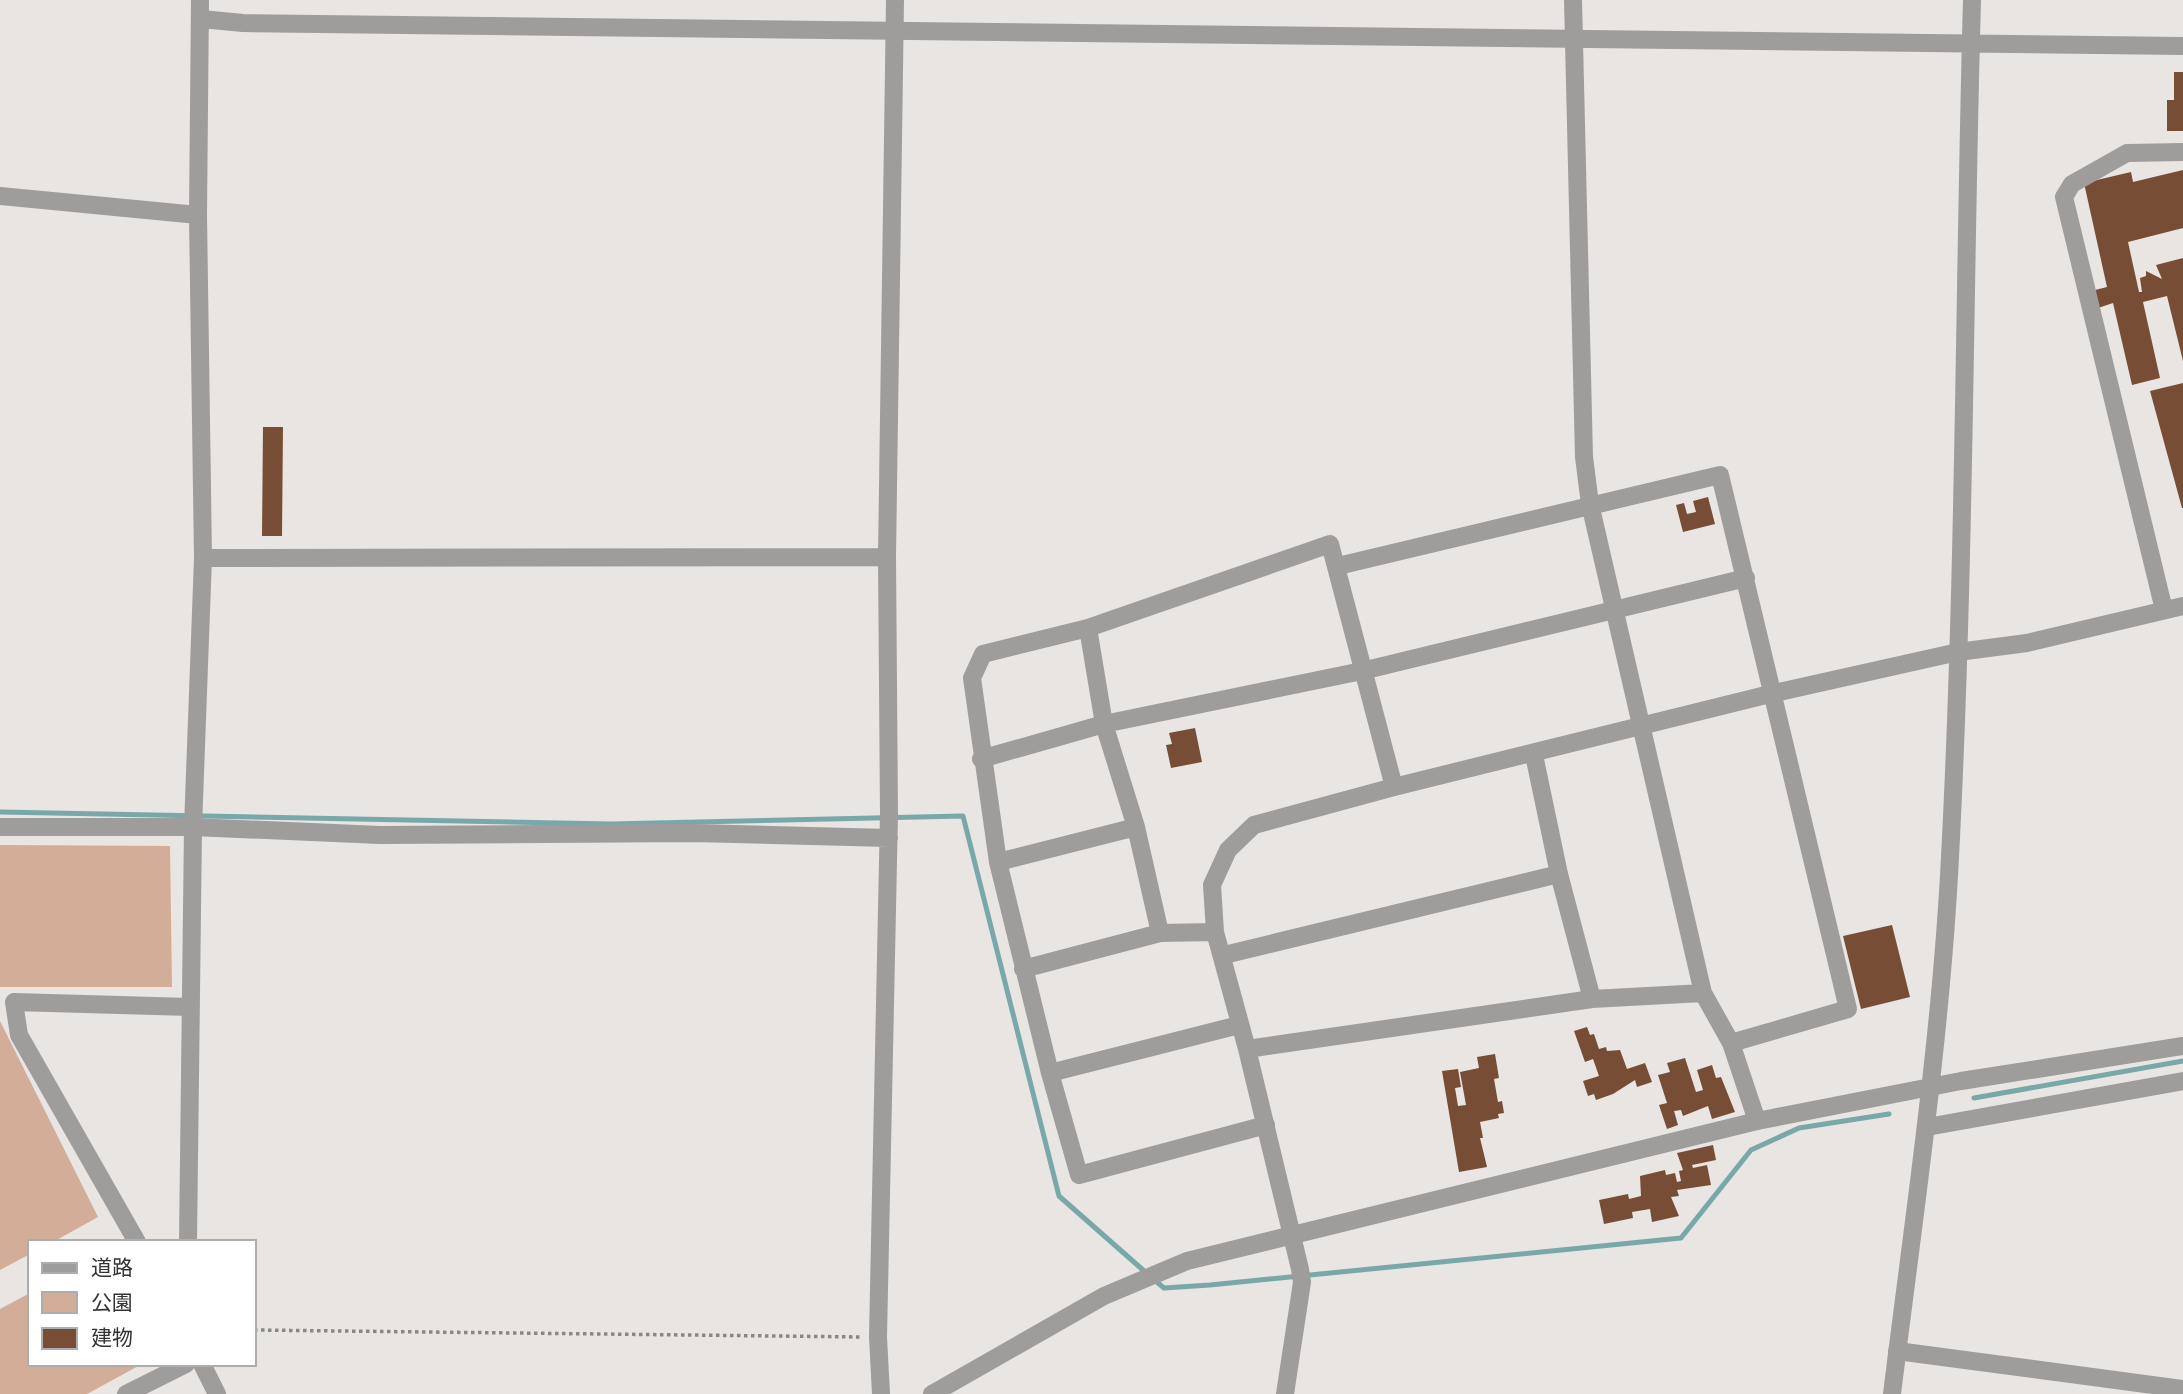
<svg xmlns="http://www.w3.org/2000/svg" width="2183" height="1394" font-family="Quicksand,'Noto Sans JP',sans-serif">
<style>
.green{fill:#d3ad98}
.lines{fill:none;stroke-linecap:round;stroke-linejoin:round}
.stream{stroke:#79a8a9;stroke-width:5}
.building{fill:#784d35}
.path{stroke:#898785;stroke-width:3.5;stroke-dasharray:3.5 3.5;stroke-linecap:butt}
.minor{stroke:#9e9d9c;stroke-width:18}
.tertiary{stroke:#9e9d9c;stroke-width:18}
</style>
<rect width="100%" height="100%" fill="#e8e5e3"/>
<path class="green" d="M 0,845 L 170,846 L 172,987 L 0,987 Z
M 0,1021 L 98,1217 L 53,1242 L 30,1242 L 30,1254 L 0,1270 Z
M 30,1293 L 30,1364 L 142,1364 L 87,1394 L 0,1394 L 0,1309 Z"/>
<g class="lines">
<path class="stream" d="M 0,812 L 611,824 L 963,816 L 1059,1196 L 1143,1270
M 1974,1098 L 2183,1061
M 1158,1283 L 1164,1288 L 1210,1285 L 1681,1238 L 1751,1150 L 1799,1128 L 1889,1114"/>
</g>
<path class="building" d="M 2174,72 L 2183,72 L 2183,131 L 2167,131 L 2167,100 L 2174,100 Z
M 2183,170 L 2183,228 L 2128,242 L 2139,292 L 2142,292 L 2140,278 L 2146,276 L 2146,271 L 2162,279 L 2156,265 L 2183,258 L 2183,361 L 2167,296 L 2143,302 L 2160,378 L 2132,385 L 2113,303 L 2098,308 L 2095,290 L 2107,287 L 2084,183 L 2131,172 L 2133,182 Z
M 2183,383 L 2183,508 L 2182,508 L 2150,391 Z
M 263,427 L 283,427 L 282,536 L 262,536 Z
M 1708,497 L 1715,524 L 1683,532 L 1676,505 L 1684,503 L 1687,514 L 1696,512 L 1693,501 Z
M 1195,728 L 1202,762 L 1171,768 L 1166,745 L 1172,744 L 1169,733 Z
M 1892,925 L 1910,997 L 1861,1009 L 1843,936 Z
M 1587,1027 L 1590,1035 L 1594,1034 L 1599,1049 L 1606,1047 L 1607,1051 L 1620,1050 L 1627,1069 L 1645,1063 L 1652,1082 L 1637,1087 L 1635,1080 L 1613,1094 L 1596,1100 L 1594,1094 L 1588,1096 L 1583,1081 L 1599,1076 L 1593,1059 L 1585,1062 L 1574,1031 Z
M 1495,1054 L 1499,1078 L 1494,1079 L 1498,1102 L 1502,1101 L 1504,1113 L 1498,1114 L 1499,1118 L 1480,1122 L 1483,1138 L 1480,1138 L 1487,1167 L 1459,1172 L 1442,1071 L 1458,1069 L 1461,1087 L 1455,1088 L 1458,1106 L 1466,1105 L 1460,1072 L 1479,1068 L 1477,1057 Z
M 1685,1058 L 1696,1092 L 1703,1090 L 1697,1070 L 1712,1065 L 1716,1078 L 1721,1077 L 1735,1112 L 1712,1119 L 1708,1106 L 1683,1116 L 1681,1110 L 1674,1111 L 1678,1125 L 1667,1129 L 1659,1105 L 1667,1103 L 1658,1075 L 1670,1072 L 1667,1063 Z
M 1713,1145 L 1716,1160 L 1692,1165 L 1693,1168 L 1707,1165 L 1711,1185 L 1677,1190 L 1679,1196 L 1671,1197 L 1679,1216 L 1652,1222 L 1650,1209 L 1632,1212 L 1633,1218 L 1604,1224 L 1599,1200 L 1628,1194 L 1629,1199 L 1641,1196 L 1640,1176 L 1665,1170 L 1666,1175 L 1675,1173 L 1677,1182 L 1681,1181 L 1679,1171 L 1683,1170 L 1677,1153 Z"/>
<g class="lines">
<path class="path" d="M 254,1330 L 862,1337"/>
<path class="minor" d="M 1573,0 L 1584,457 L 1590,504 L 1703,993 L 1731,1043 L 1757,1121
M 0,196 L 198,215
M 203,558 L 887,557
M 1338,566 L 1720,475 L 1848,1009 L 1731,1043
M 2164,610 L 2064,197 L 2072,184 L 2127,153 L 2183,152
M 1088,628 L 1104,724 L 1136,827 L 1160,933
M 1534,755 L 1559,874 L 1592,999
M 981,759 L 1104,724 L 1362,671 L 1746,578
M 0,827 L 193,827 L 380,835 L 695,833 L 889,838
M 998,862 L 1136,827
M 1224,955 L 1559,874
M 1023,969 L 1160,933 L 1215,932
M 1247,1049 L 1592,999 L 1703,993
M 1050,1073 L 1239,1025
M 1266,1125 L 1079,1175 L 1050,1073 L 998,862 L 972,678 L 983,654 L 1088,628 L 1330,544 L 1394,787
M 1927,1127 L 2183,1081
M 137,1242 L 19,1035 L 14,1002 L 190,1007
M 1897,1351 L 2183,1389
M 126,1394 L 186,1364
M 881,1394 L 878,1337 L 889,814 L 887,557 L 895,0
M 1285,1394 L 1302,1282 L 1300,1269 L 1247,1049 L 1215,932 L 1212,885 L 1228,850 L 1254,825 L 1394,787 L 1770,694 L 1958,652 L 2027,643 L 2183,606"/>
<path class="tertiary" d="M 201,19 L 243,23 L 2183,46
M 188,1242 L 193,827 L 203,558 L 198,215 L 200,0
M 202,1364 L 217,1394
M 932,1394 L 1104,1296 L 1187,1261 L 1757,1121 L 1961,1081 L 2183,1046
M 1892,1394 C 1914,1215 1941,1037 1950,857 C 1965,571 1964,285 1972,0"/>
</g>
<rect x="28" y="1240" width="228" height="126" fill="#ffffff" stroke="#aeadad" stroke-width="2"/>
<rect x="42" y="1263" width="35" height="10" fill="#9e9d9c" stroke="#aeadad" stroke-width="2"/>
<text x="91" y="1275" font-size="21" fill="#343332">道路</text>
<rect x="42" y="1292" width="35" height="21" fill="#d3ad98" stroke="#aeadad" stroke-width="2"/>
<text x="91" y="1310" font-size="21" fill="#343332">公園</text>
<rect x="42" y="1328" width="35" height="21" fill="#784d35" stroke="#aeadad" stroke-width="2"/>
<text x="91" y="1345" font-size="21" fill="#343332">建物</text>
</svg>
